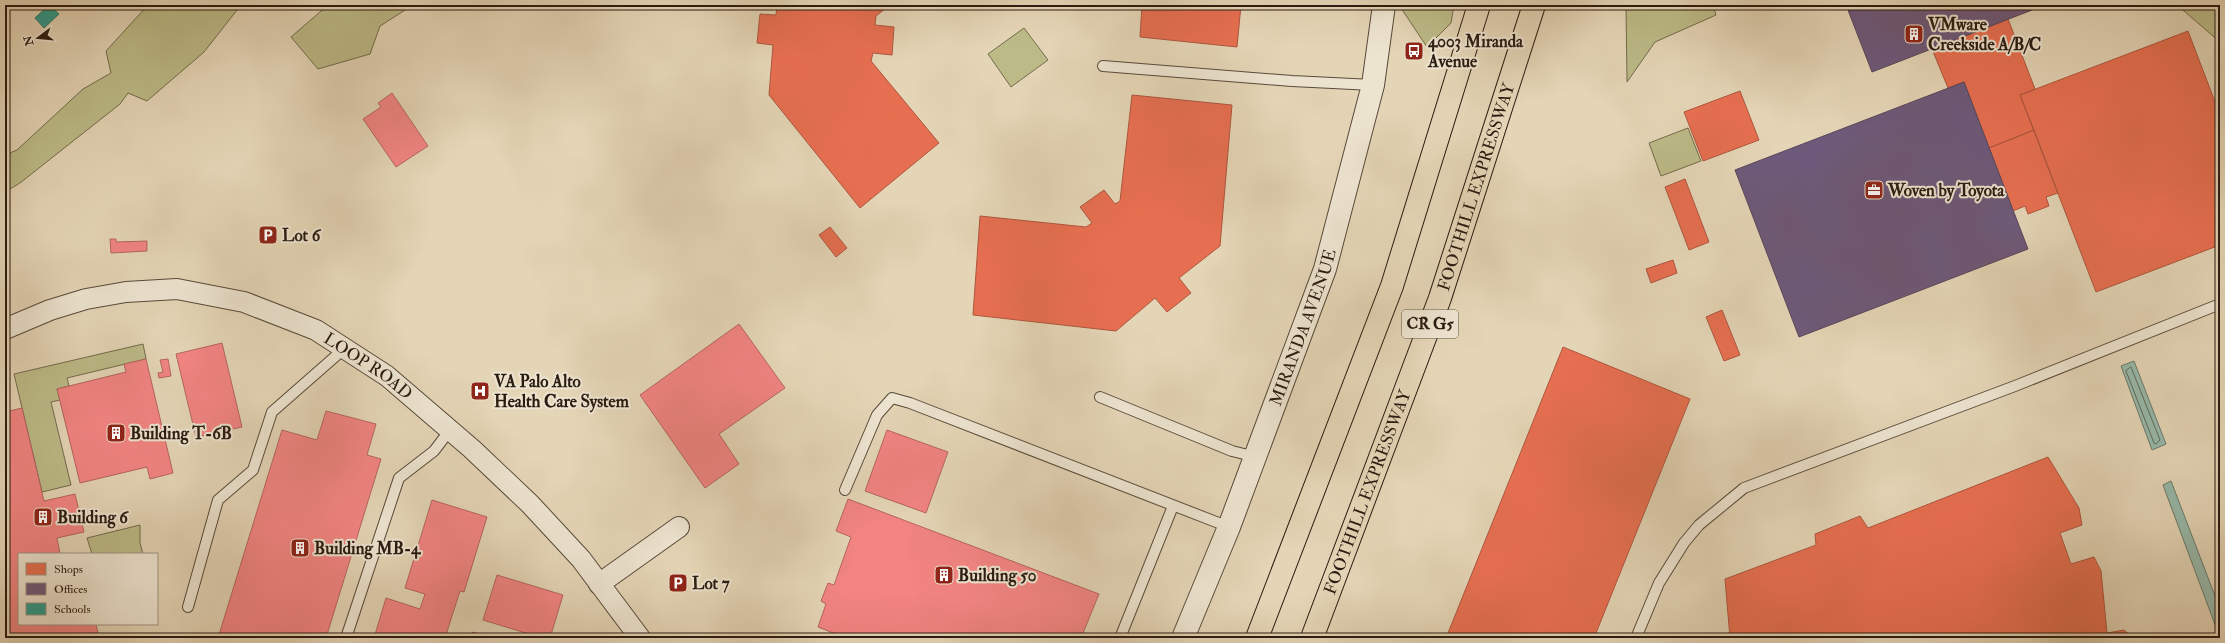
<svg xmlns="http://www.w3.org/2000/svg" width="2225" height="643" font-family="'IM FELL Double Pica',serif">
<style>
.green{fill:#bcbb88;stroke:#736b4c}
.water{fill:#97b9a9;stroke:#6b7a6c}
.shops{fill:#e76f51;stroke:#ae563e}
.offices{fill:#6d597a;stroke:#59465a}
.schools{fill:#2a9d8f;stroke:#2a7669}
.health{fill:#f28482;stroke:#b66460}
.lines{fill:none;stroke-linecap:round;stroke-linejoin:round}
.shore{stroke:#606a5d;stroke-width:1}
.service-casing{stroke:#584a3a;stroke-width:12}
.minor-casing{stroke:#584a3a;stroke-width:22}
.tertiary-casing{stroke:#584a3a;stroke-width:24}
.trunk-casing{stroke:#2a1b11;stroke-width:24}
.service{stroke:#ede4d0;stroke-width:10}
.minor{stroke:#ede4d0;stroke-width:20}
.tertiary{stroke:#ede4d0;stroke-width:22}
.trunk{stroke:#e4d5b6;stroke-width:22}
.labels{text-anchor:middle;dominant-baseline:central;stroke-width:4;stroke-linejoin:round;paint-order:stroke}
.shield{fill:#ede4d0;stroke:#64574a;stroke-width:1}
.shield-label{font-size:16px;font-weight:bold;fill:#2a1b11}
.poi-label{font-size:17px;font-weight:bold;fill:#2a1b11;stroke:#ede4d0;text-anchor:start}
.street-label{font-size:17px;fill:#2a1b11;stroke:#ede4d0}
</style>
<rect width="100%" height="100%" fill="#e4d5b6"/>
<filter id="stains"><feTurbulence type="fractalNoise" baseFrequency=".005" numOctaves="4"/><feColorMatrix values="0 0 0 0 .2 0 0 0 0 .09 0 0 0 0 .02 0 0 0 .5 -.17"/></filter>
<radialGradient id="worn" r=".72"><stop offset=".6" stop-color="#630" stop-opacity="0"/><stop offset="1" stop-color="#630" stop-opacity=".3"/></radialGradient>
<path class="green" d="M 148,5 L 241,5 L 204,52 L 147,101 L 128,93 L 120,104 L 20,183 L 5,192 L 5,155 L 17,150 L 83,89 L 111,73 L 106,51 Z
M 328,5 L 413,5 L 380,26 L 370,54 L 318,69 L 291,37 Z
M 1399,5 L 1454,5 L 1451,23 L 1427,47 Z
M 1626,5 L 1713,5 L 1716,15 L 1655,42 L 1627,82 Z
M 2177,5 L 2220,5 L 2220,42 Z
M 1024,28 L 1048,60 L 1011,87 L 988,54 Z
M 1688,128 L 1701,161 L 1661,176 L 1649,143 Z
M 143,344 L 146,359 L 67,378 L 69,386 L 57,389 L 60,400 L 51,402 L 71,485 L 42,492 L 14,374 Z
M 140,525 L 140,543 L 143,554 L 92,554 L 87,538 Z"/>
<path class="water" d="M 2134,361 L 2166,444 L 2152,450 L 2121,366 Z
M 2171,481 L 2220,609 L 2220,638 L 2163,485 Z"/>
<path class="shops" d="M 777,5 L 890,5 L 876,16 L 875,25 L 894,27 L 892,55 L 873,53 L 871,61 L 939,143 L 860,208 L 769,95 L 773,45 L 757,43 L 760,14 L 776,15 Z
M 1142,5 L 1241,5 L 1237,47 L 1140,37 Z
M 2008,19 L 2035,89 L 2020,95 L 2034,130 L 1989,148 L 1964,82 L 1948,88 L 1932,49 Z
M 2188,31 L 2220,115 L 2220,245 L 2096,292 L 2020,95 Z
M 1740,91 L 1759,140 L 1703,161 L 1684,112 Z
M 1132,95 L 1232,105 L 1220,246 L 1179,278 L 1191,293 L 1167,312 L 1155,298 L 1116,331 L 973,315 L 980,216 L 1086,227 L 1092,223 L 1080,207 L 1104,190 L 1115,204 L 1120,201 Z
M 2034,130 L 2058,193 L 2046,197 L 2049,206 L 2028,214 L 2025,206 L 2013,211 L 1989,148 Z
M 1685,179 L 1709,242 L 1689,250 L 1665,187 Z
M 830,227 L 847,248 L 836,257 L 819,235 Z
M 1673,260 L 1677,273 L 1651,283 L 1646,269 Z
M 1722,310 L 1740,355 L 1724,361 L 1706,317 Z
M 1563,347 L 1690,399 L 1594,638 L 1446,638 Z
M 2048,457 L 2079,508 L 2082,525 L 2060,533 L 2071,564 L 2094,557 L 2101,571 L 2107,633 L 2124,630 L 2133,638 L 1730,638 L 1725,579 L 1816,545 L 1815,534 L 1860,516 L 1868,528 Z"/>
<path class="offices" d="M 1846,5 L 2045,5 L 1872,72 Z
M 1964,82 L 2028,249 L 1799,337 L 1735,170 Z"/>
<path class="schools" d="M 49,5 L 59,14 L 44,28 L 35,18 Z"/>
<path class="health" d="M 392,93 L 428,146 L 396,167 L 363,119 L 381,107 L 378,103 Z
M 110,239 L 116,239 L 116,242 L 147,241 L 147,251 L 111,253 Z
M 739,324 L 785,388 L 719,434 L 739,464 L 705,488 L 640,395 Z
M 222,343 L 242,427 L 196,437 L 176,354 Z
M 146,359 L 173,473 L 150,479 L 147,467 L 80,483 L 57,389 L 126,372 L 124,364 Z
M 168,359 L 171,376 L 159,378 L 158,373 L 163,372 L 160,360 Z
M 22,408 L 44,501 L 75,494 L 84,532 L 57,538 L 60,554 L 19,554 L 19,624 L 96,624 L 99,638 L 5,638 L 5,412 Z
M 326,411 L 376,424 L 367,455 L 381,459 L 326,638 L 218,638 L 282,430 L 317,440 Z
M 887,430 L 948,452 L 926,513 L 865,491 Z
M 848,499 L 1099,594 L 1081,638 L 846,638 L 818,627 L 826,604 L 821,601 L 828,583 L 834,585 L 851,537 L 836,531 Z
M 432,500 L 487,517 L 464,592 L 460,591 L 445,638 L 374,638 L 386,598 L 420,609 L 425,594 L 405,588 Z
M 497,575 L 563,595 L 550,638 L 542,638 L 483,620 Z
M 473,632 L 492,638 L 471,638 Z"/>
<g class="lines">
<path class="shore" d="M 2131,367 L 2160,440 L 2156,444 L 2154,443 L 2126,371 Z"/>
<g class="service-casing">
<path id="service" d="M 1103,66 L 1292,81 L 1373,85
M 1100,397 L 1232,451 L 1256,457
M 845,490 L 877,415 L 892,398 L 910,403 L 1229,527
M 188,607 L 218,500 L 253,470 L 272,412 L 345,348
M 346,638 L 399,478 L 434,451 L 450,430
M 1120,638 L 1173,506
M 1636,638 L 1659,583 L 1684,543 L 1699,525 L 1744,488 L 2015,386 L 2220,304"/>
</g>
<g class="minor-casing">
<g id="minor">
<path id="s1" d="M 5,329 L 50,310 L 86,299 L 126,292 L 177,289 L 244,302 L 316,330 L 387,376 L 472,449 L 530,504 L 581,559 L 640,638"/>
<path d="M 599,584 L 679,527"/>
</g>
</g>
<g class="tertiary-casing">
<g id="tertiary">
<path id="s2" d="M 1183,638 L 1229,527 L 1325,269 L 1373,85 L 1384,5"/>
</g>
</g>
<g class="trunk-casing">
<g id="trunk">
<path d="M 1257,638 L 1392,286 L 1479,5"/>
<path id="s3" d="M 1312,638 L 1440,298 L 1534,5"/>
</g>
</g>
<use href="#service" class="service"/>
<use href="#minor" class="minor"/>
<use href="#tertiary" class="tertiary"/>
<use href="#trunk" class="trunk"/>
</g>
<defs>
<g id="building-square" transform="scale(1)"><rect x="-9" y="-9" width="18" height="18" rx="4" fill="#8f2418" stroke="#ede4d0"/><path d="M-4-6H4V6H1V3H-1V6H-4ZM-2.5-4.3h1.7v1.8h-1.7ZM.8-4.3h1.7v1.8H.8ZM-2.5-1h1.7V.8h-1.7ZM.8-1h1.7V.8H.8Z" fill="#fff"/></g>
<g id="bus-square" transform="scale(1)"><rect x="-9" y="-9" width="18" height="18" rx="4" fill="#8f2418" stroke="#ede4d0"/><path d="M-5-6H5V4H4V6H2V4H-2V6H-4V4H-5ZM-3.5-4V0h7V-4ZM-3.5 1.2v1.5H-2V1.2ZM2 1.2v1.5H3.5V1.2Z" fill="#fff"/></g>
<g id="office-square" transform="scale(1)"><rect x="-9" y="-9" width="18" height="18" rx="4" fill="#8f2418" stroke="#ede4d0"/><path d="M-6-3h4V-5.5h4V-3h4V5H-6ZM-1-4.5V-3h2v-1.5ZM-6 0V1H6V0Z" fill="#fff"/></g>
<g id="parking-square" transform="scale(1)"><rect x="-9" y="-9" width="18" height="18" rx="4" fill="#8f2418" stroke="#ede4d0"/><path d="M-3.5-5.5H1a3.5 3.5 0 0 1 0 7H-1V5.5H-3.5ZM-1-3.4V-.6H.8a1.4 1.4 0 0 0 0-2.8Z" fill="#fff"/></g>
<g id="hospital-square" transform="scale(1)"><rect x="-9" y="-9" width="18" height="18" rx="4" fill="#8f2418" stroke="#ede4d0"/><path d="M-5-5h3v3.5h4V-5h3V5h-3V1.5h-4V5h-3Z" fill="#fff"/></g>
</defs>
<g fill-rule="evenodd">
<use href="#building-square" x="1914" y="34"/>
<use href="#bus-square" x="1414" y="51"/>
<use href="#office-square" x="1874" y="190"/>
<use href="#parking-square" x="268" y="235"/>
<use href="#hospital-square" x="480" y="391"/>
<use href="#building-square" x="116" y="433"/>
<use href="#building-square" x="43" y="517"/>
<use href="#building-square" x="300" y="548"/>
<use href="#building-square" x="944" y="575"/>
<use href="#parking-square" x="678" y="583"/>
</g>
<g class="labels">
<rect class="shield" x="1402" y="310" width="56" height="28" rx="3"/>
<g class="shield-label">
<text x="1430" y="324">CR G5</text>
</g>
<g class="poi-label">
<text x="1928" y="24">VMware<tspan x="1928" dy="20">Creekside A/B/C</tspan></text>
<text x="1428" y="41">4003 Miranda<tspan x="1428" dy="20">Avenue</tspan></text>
<text x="1888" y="190">Woven by Toyota</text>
<text x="282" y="235">Lot 6</text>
<text x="494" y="381">VA Palo Alto<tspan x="494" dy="20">Health Care System</tspan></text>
<text x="130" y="433">Building T-6B</text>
<text x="57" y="517">Building 6</text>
<text x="314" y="548">Building MB-4</text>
<text x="958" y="575">Building 50</text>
<text x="692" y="583">Lot 7</text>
</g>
<g class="street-label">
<text stroke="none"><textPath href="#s3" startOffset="480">FOOTHILL EXPRESSWAY</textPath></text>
<text stroke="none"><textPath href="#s2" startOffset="333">MIRANDA AVENUE</textPath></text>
<text stroke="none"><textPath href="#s1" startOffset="387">LOOP ROAD</textPath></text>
<text stroke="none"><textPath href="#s3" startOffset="156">FOOTHILL EXPRESSWAY</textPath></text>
</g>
</g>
<rect width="2225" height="643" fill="none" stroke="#e4d5b6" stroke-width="20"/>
<rect x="6" y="6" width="2213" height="631" fill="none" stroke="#2a1b11" stroke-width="2"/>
<rect x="10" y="10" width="2205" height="623" fill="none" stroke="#2a1b11"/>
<rect x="18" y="553" width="140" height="72" fill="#ede4d0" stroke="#9f9484"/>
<rect x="26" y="563" width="20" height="12" fill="#e76f51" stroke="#9f9484"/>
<text x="54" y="573" font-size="12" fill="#2a1b11">Shops</text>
<rect x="26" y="583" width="20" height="12" fill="#6d597a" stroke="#9f9484"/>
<text x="54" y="593" font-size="12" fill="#2a1b11">Offices</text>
<rect x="26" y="603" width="20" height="12" fill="#2a9d8f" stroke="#9f9484"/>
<text x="54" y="613" font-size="12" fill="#2a1b11">Schools</text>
<g transform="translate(38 38) rotate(254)" stroke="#ede4d0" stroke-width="3" paint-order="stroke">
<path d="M0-3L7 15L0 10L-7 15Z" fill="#2a1b11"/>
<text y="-6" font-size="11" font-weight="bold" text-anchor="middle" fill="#2a1b11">N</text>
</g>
<rect width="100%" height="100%" filter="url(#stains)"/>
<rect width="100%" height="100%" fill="url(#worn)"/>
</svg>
